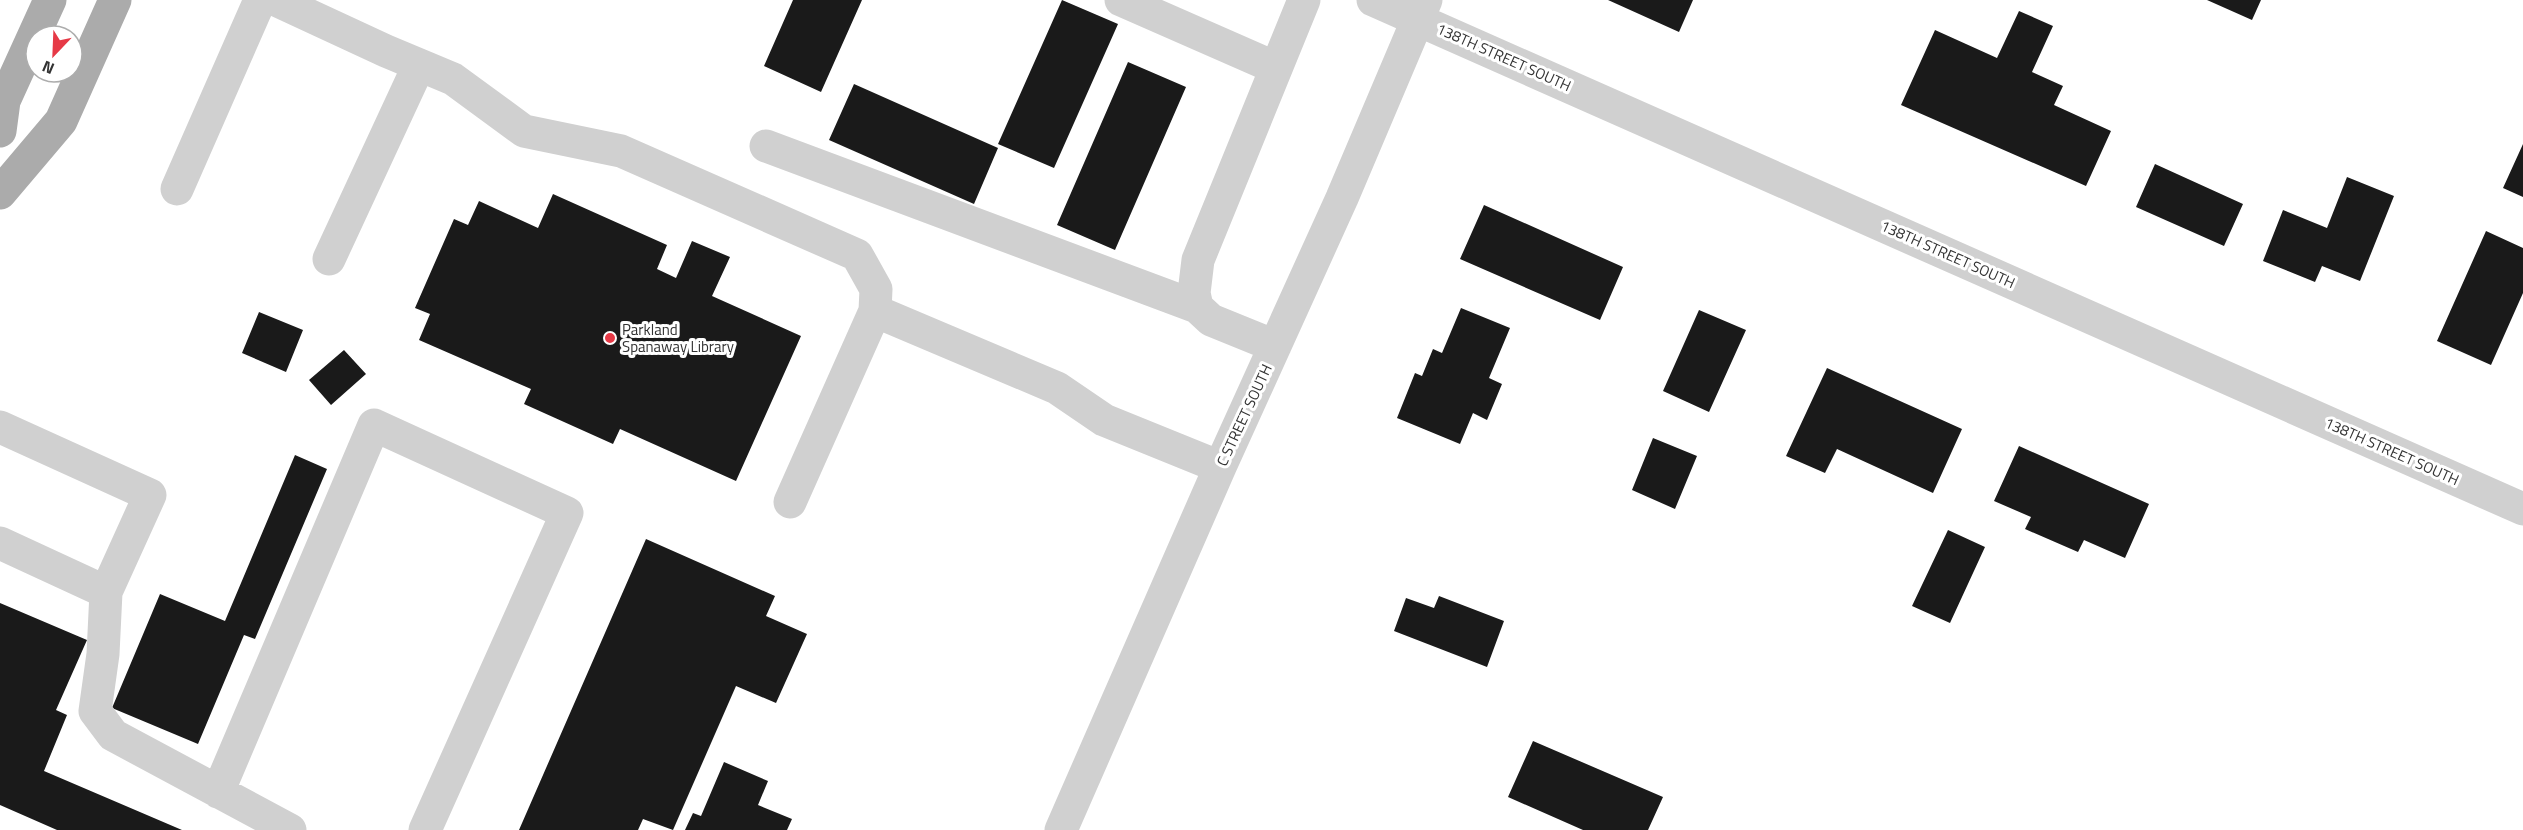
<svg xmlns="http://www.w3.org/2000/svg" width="2523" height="830" font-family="'Titillium Web',sans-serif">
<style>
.building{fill:#1a1a1a}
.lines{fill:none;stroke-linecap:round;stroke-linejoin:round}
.minor{stroke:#d0d0d0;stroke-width:33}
.major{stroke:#ababab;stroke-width:33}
.poi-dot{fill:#e63946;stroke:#fff;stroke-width:2}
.labels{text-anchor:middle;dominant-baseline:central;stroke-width:6;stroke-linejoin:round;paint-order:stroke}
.street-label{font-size:15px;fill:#333;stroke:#fff}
.poi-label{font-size:15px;fill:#333;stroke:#fff;text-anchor:start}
</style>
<rect width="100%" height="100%" fill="#fff"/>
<path class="building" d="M 793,0 L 862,0 L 821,92 L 764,66 Z
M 1062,0 L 1118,24 L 1054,168 L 998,144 Z
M 1608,0 L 1693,0 L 1679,32 Z
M 2207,0 L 2261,0 L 2252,20 Z
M 2019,11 L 2053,26 L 2032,72 L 2063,86 L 2054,105 L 2111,131 L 2086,186 L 1901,105 L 1935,30 L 1997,58 Z
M 1128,62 L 1186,87 L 1115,250 L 1057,225 Z
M 854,84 L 998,148 L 974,204 L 829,140 Z
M 2523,144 L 2523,197 L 2503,188 Z
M 2155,164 L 2243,204 L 2224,246 L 2136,207 Z
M 2347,177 L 2394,196 L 2360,281 L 2322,266 L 2315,282 L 2263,261 L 2283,210 L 2327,228 Z
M 553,194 L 667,245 L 657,269 L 676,278 L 692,241 L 730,257 L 712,296 L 801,336 L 736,481 L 620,429 L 613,444 L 524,404 L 531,389 L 419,340 L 430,314 L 415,308 L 454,219 L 468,225 L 479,201 L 538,228 Z
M 1484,205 L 1623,267 L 1600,320 L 1460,259 Z
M 2486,231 L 2523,248 L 2523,293 L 2491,365 L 2437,341 Z
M 1461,308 L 1510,328 L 1489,378 L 1502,384 L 1487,420 L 1473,413 L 1460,444 L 1397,418 L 1415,373 L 1422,376 L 1433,349 L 1442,353 Z
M 1699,310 L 1746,330 L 1709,412 L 1663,391 Z
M 259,312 L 303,330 L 286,372 L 242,353 Z
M 344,350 L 366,374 L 331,405 L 309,380 Z
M 1827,368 L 1962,429 L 1933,493 L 1837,449 L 1825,473 L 1786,456 Z
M 1653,438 L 1697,456 L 1675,509 L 1632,490 Z
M 2019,446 L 2149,504 L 2125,558 L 2084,540 L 2078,552 L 2025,529 L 2031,517 L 1994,501 Z
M 295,455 L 327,469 L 255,639 L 244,635 L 198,744 L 112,708 L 160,594 L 225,621 Z
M 1948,530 L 1985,547 L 1950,623 L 1912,606 Z
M 646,539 L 775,596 L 766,616 L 807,634 L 776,703 L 736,686 L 673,830 L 643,819 L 638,830 L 519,830 Z
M 1439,596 L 1504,621 L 1487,667 L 1394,631 L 1406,598 L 1434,608 Z
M 0,603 L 87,640 L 56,710 L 67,715 L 44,771 L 182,830 L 57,830 L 0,805 Z
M 1533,741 L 1663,797 L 1648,830 L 1583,830 L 1508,797 Z
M 724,762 L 768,781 L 758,805 L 792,819 L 787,830 L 685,830 L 693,813 L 701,816 Z"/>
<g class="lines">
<path class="minor" d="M 276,0 L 386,51 L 453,79 L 524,131 L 621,151 L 857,255 L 876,289 L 875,311 L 790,502
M 1121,0 L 1276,68
M 1373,0 L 2523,509
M 766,146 L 1197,307 L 1211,320 L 1275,346
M 177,189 L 260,0
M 329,259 L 419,65
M 1197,307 L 1194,293 L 1198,260 L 1304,0
M 875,311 L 1057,388 L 1104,420 L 1220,467
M 0,427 L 150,495 L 106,592 L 103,654 L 95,711 L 113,735 L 290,830
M 0,543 L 106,592
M 218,792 L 374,425 L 567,513 L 425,830
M 1061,830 L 1220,467 L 1342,198 L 1426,0"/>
<path class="major" d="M 0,131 L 4,101 L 50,0
M 0,193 L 61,121 L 115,0"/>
</g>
<circle class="poi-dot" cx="610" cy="338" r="6"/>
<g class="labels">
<g class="street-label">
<text transform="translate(1504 57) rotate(24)">138TH STREET SOUTH</text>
<text transform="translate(1948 254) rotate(24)">138TH STREET SOUTH</text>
<text transform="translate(1244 415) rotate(-65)">C STREET SOUTH</text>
<text transform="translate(2392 451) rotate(24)">138TH STREET SOUTH</text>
</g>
<g class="poi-label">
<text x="622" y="329">Parkland<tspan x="622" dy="17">Spanaway Library</tspan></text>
</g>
</g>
<g transform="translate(54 54) rotate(203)"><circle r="28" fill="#ffffff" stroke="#adadad" stroke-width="1.5"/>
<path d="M0-4.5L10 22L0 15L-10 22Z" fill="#e63946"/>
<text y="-9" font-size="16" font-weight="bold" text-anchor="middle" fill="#333333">N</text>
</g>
</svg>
